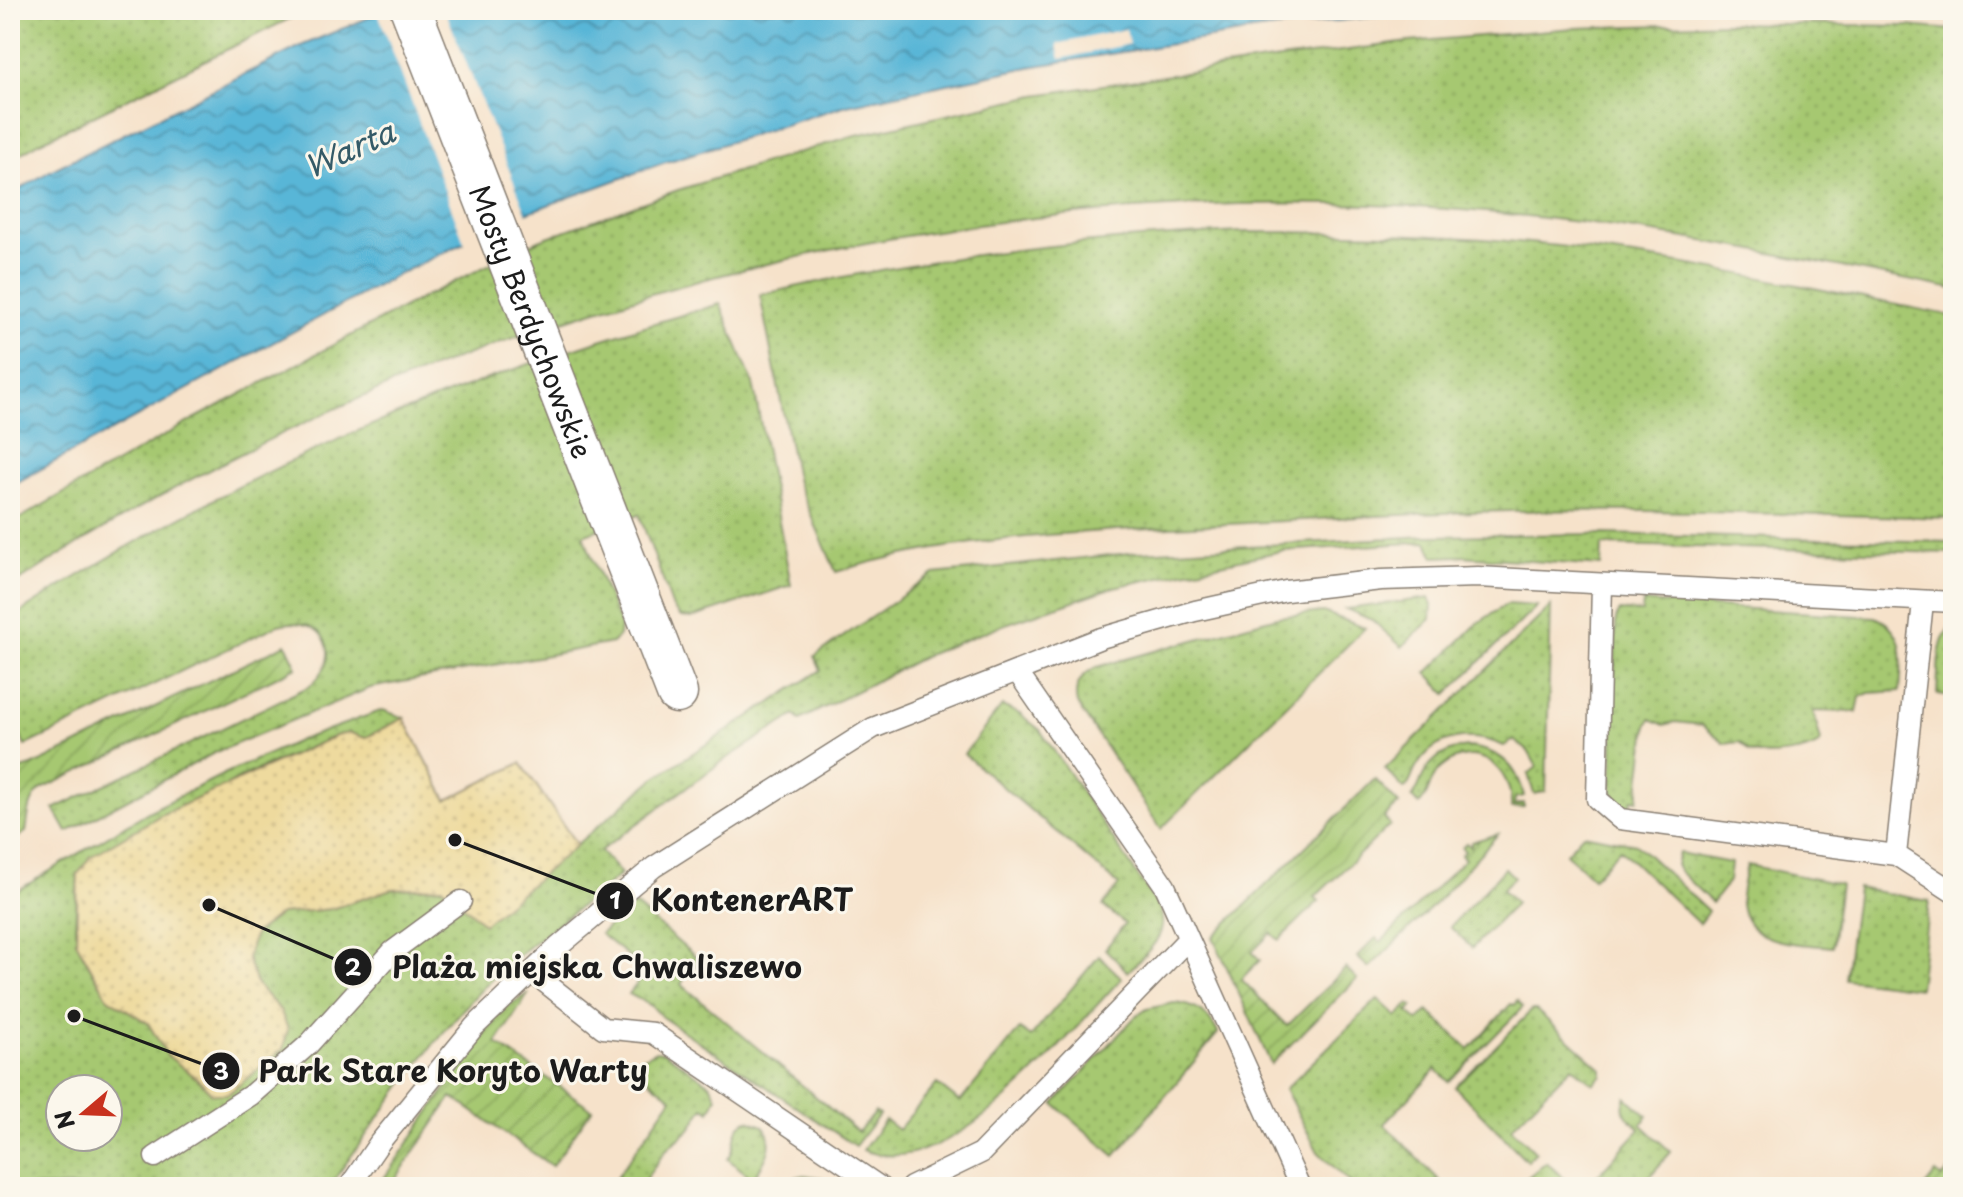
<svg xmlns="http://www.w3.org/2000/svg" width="1963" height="1197" font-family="'Playpen Sans',sans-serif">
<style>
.grass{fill:url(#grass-dots);stroke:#617246;stroke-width:2;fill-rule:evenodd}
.sand{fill:url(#sand-dots);stroke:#857b5d;stroke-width:2}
.garden{fill:url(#garden-furrows);stroke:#617246;stroke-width:2}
.water{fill:url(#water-waves);stroke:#3a697a;stroke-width:2}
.pier{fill:#f6e2ca}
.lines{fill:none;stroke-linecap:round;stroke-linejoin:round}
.lane-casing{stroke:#897f73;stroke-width:23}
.street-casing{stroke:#897f73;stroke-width:43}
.lane{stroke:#fff;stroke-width:20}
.street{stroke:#fff;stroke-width:40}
.labels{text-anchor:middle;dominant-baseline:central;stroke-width:6;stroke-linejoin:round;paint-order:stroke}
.street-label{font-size:28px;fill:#1c1c1c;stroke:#fbf7ec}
.water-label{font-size:30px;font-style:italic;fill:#345a67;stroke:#fbf7ec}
.leader{fill:none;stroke:#1c1c1c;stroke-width:3}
.callout-dot{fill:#1c1c1c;stroke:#fbf7ec;stroke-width:3}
.mark-label{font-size:24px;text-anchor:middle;font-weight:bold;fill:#fff}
.callout-label{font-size:30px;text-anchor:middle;font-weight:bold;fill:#1c1c1c;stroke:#fbf7ec;stroke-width:6;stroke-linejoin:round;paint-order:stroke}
</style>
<defs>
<pattern id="grass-dots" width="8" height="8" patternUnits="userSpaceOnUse" patternTransform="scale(2)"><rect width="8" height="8" fill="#a6c871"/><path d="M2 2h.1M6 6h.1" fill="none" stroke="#8eab61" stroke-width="1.8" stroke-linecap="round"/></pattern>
<pattern id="sand-dots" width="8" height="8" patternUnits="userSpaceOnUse" patternTransform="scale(2)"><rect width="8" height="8" fill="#eeda9e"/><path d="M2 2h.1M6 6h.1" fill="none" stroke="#ccba88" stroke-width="1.8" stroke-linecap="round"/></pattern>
<pattern id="garden-furrows" width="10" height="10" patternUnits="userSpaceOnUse" patternTransform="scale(2)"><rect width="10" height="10" fill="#a6c871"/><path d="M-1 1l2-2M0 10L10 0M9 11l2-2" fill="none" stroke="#8eab61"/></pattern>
<pattern id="water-waves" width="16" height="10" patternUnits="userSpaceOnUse" patternTransform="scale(2)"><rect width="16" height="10" fill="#59b6d7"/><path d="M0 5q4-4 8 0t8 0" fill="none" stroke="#4993ae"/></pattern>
</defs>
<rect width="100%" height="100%" fill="#fbf7ec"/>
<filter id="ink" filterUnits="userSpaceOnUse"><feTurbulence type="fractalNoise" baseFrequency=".0125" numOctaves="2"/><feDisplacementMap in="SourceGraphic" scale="16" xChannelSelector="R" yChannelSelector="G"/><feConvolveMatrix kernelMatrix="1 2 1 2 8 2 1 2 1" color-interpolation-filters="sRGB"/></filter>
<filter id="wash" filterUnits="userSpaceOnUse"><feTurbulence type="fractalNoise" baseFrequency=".006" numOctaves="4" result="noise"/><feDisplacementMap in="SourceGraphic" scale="32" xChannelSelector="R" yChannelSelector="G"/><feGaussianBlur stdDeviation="1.8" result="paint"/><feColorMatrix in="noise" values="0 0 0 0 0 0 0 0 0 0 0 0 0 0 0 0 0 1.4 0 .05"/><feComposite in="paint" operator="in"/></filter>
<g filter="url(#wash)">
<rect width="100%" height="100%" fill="#f6e2ca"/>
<path class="grass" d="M 10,10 L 307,10 L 40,142 L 10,160 Z
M 1727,23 L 1907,26 L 1953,30 L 1953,289 C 1790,256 1628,223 1461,210 C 956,171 433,308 10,587 L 10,525 L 15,521 L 196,418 L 414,302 L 539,240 L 678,190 L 852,136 L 1036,95 L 1265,61 L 1409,42 L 1574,28 Z
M 1243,232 C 1349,232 1453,234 1558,246 C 1691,261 1822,290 1953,316 L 1953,518 C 1806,515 1658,509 1510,511 C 1409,513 1308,520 1208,525 C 1087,532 951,536 836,572 L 797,483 L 760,295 C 919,257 1080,239 1243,232 Z
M 720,304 L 753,383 L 791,585 L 692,618 L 681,617 L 673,608 L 639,514 L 583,535 L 620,625 L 619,636 L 612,643 L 370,688 L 214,753 L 67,832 L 54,809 L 308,687 C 347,658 325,613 278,625 L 25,746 L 10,714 L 10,619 C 234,472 462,376 720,304 Z
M 1600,534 L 1953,542 L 1953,553 L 1602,545 L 1601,566 L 1462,556 L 1434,557 L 1427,542 L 1281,551 L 1114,587 L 997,627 L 927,655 L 800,720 L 795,715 L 723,761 L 600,851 L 621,874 C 577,911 529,942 488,983 C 427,1044 379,1118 329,1187 L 10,1187 L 10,895 L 150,811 L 224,774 L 300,740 L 383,710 L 404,718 L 365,738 L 350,733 L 338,735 L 243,776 L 78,874 L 75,928 L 81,951 L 108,998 L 148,1023 L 167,1055 L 201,1082 L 212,1094 L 283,1049 L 288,1029 L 280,1010 L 256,984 L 247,958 L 255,933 L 280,914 L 331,909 L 392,889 L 443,887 L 484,923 L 656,777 L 821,670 L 815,656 L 934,574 L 1139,552 L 1427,536 ZM 60,1089 L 108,1089 L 108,1137 L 60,1137 Z
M 1429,598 L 1432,605 L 1431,619 L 1402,647 L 1372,620 L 1346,609 Z
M 1643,602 L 1875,617 C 1908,630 1902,661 1900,691 L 1869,693 L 1860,697 L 1857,712 L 1813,711 L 1821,742 C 1809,753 1764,759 1749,751 C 1748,750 1741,743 1739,742 L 1725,744 L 1702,725 L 1675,722 L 1664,725 L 1651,719 L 1647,726 L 1638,800 L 1632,799 L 1628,814 L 1617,804 L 1612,790 L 1616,619 L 1620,611 L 1642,612 Z
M 1507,604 L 1537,606 L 1447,694 L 1427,673 L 1478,623 Z
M 1551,606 L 1546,791 L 1534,794 L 1528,774 L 1537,767 L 1528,751 L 1514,740 L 1504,746 C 1472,732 1435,734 1416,768 C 1411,776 1412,783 1404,789 L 1385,769 Z
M 1323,612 L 1365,628 L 1161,829 L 1077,704 C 1073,687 1081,674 1097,667 L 1277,617 Z
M 1953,624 L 1953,696 L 1937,694 C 1939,671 1935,641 1953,624 Z
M 1002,706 L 1020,714 L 1040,730 L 1160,909 C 1170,937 1146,952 1128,972 L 1105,949 L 1125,924 L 1103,906 L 1119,885 L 964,754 Z
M 1467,747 C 1499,749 1517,765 1524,796 L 1515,798 L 1514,805 L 1524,803 L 1524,807 L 1511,808 C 1513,767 1475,739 1441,768 C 1429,778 1430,795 1419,805 L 1412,797 C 1419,790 1419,783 1424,774 C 1433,757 1449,749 1467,747 Z
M 1583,834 L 1636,844 L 1708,911 L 1699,924 L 1620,849 L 1593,878 L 1566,853 Z
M 1679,853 L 1731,863 L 1729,881 L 1712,903 L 1679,871 L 1676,865 Z
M 1747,865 L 1840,884 L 1832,947 C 1800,943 1747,947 1741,904 C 1740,891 1744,877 1747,865 Z
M 1505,868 L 1514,877 L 1502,890 L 1516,903 L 1472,948 L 1450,927 Z
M 1857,888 L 1929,901 L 1919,988 L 1845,979 Z
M 634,904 L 699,960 L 681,984 L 858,1132 L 875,1112 L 879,1115 L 855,1146 L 662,1017 L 652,1006 L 629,994 L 647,971 L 600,934 Z
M 1099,956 L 1122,978 C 1068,1034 952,1186 863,1150 L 885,1120 L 898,1130 L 937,1084 L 960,1102 L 1020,1029 L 1031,1037 Z
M 1378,999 L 1397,1017 L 1409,1004 L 1413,1007 L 1408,1012 L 1418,1021 L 1428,1011 L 1469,1049 L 1511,1004 L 1514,1005 L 1517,1001 L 1523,1007 L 1449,1082 L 1436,1069 L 1384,1124 L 1446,1187 L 1355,1187 L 1318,1152 L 1285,1089 Z
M 1174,1003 C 1196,1005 1208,1013 1218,1033 L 1115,1156 L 1054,1104 L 1135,1017 L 1147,1009 Z
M 1532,1010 L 1536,1010 L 1602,1069 L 1602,1075 L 1593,1084 L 1572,1066 L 1511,1128 L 1536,1152 L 1527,1161 L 1455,1087 Z
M 656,1051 L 664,1052 L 710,1084 L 717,1097 L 710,1111 L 704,1107 L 690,1129 L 666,1150 L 640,1187 L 610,1187 L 672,1098 C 659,1086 636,1077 644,1057 Z
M 1626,1097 L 1648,1116 L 1641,1124 L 1671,1152 L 1640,1187 L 1587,1187 L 1640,1129 C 1630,1119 1618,1112 1626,1097 Z
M 748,1120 L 764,1126 C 777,1146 765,1161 753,1179 L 728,1159 C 739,1146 729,1129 748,1120 Z
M 1546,1162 L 1573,1187 L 1516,1187 Z
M 804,1175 L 824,1178 L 836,1187 L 782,1187 L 794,1178 Z"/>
<path class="sand" d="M 404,718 L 447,800 L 521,763 L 577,845 L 484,924 L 443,887 L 392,889 L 331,909 L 280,914 L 255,933 L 247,958 L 256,984 L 280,1010 L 288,1029 L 283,1049 L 228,1094 L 212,1094 L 201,1082 L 167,1055 L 148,1023 L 108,998 L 76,941 L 78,874 L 90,857 L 161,815 L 338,735 L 350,733 L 365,738 Z"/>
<path class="garden" d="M 286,644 L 297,667 L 42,789 C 28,800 29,815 26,832 L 10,842 L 10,765 L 22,769 L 32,766 Z
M 1375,779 L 1399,804 L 1384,818 L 1390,825 L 1315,897 L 1319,901 L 1279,940 L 1271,933 L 1252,952 L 1260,960 L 1241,979 L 1287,1026 L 1346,968 L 1357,979 L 1271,1064 L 1213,937 Z
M 1498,834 L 1434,905 L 1369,968 L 1357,957 L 1376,938 L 1381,942 L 1465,859 L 1461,855 L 1465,851 L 1462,848 L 1466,843 L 1471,847 L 1471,842 Z
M 529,993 L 496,1043 L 592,1109 L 552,1166 L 452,1097 L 390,1187 L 378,1187 L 494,1019 L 507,1006 Z
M 1953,1166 L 1953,1183 L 1949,1187 L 1925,1187 L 1936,1173 L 1942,1178 Z"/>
<path class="water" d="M 387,10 L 1432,10 L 1259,30 L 1029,67 L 847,105 L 663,163 L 526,213 L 397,275 L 10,486 L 10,195 L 52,170 L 301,46 Z"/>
<path class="pier" d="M 377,10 L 445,10 L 528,217 L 466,247 Z
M 1126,29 L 1129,44 L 1060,59 L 1057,44 Z"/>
</g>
<g filter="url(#ink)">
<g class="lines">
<g class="lane-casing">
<path id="lane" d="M 1602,584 L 1597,799 L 1620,819 L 1896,855 L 1953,892
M 1018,673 L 1165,886 L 1300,1187
M 1896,855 L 1923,602
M 532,972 L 603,1028 L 653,1033 L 880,1187
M 155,1157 L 251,1095 L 309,1044 L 393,951 L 461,901
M 349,1187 L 380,1142 L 474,1027 L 558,947 L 654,867 L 873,728 L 1101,638 L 1195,611 L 1286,591 L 1381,580 L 1478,577 L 1953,602
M 911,1187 L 981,1153 L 1188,939"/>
</g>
<g class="street-casing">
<g id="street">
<path id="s1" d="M 411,10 L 677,693"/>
</g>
</g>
<use href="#lane" class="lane"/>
<use href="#street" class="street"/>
</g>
</g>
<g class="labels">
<g class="street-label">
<text stroke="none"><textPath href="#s1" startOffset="334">Mosty Berdychowskie</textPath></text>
</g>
<g class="water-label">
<text transform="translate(349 148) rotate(-24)">Warta</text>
</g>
</g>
<path class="leader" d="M455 840L615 901M209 905L353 967M74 1016L221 1071"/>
<g class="callout-dot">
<circle cx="455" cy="840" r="8"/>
<circle cx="209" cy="905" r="8"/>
<circle cx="74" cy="1016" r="8"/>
<circle cx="615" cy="901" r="20"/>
<circle cx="353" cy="967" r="20"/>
<circle cx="221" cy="1071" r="20"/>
</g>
<g class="mark-label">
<text x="615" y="909">1</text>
<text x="353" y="976">2</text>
<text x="221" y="1080">3</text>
</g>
<g class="callout-label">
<text x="752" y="911">KontenerART</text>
<text x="597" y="978">Plaża miejska Chwaliszewo</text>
<text x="453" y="1082">Park Stare Koryto Warty</text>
</g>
<rect width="1963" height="1197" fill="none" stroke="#fbf7ec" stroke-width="40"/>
<g transform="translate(84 1113) rotate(251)"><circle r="38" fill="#fbf7ec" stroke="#a29f99" stroke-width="2"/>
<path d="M0-6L14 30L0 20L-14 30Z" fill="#c8321e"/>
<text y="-12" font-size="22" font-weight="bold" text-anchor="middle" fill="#1c1c1c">N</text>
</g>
</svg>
